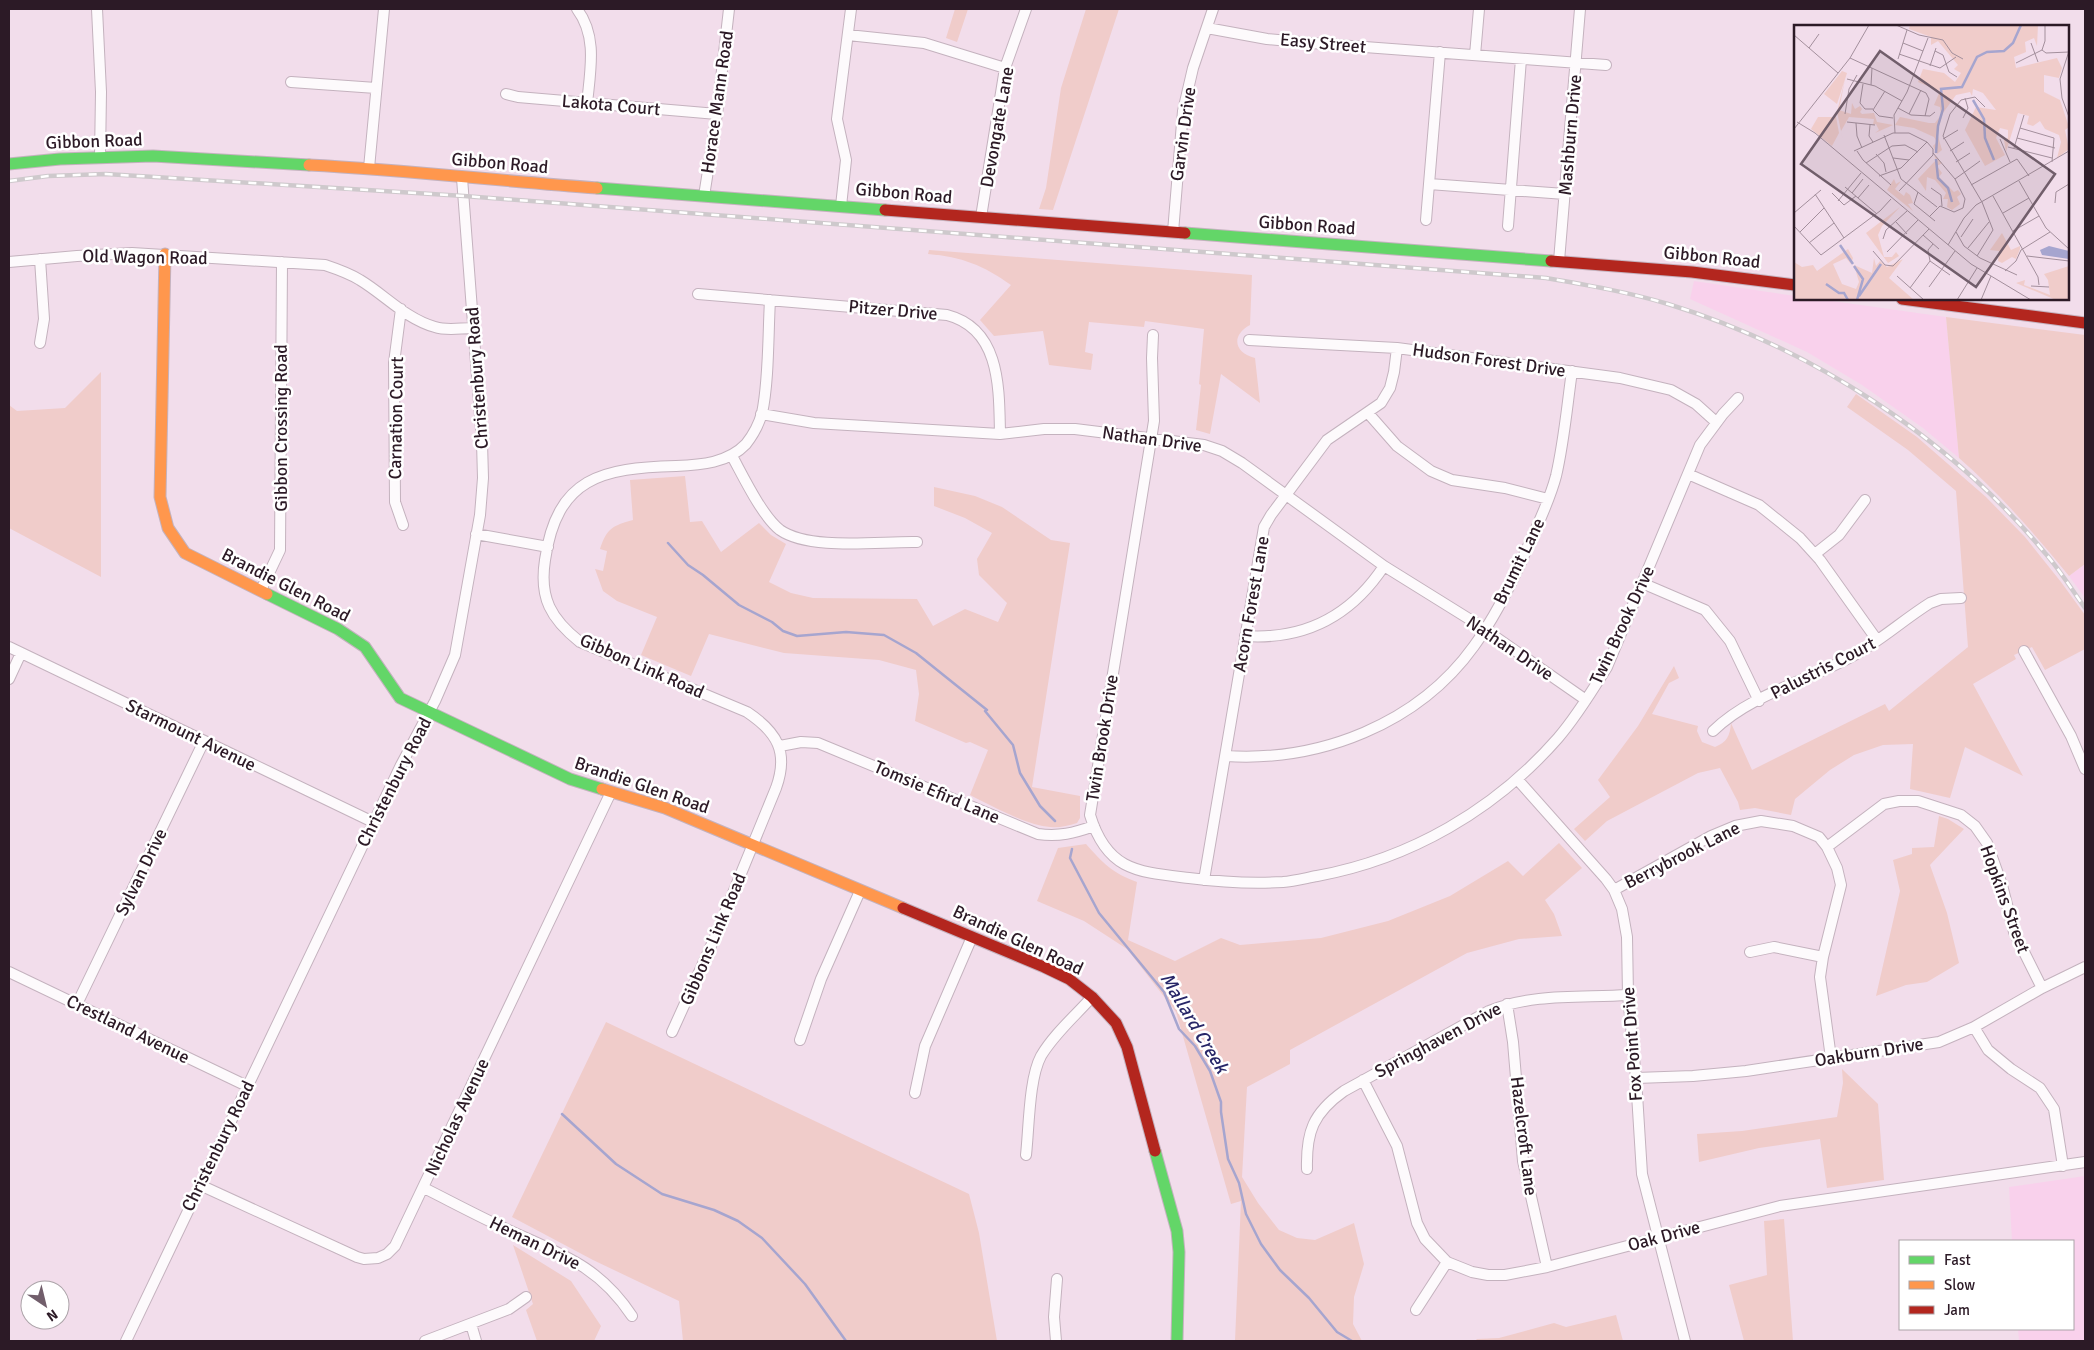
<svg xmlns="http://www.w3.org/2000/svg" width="2094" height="1350" font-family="Signika,sans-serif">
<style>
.built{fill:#f9d1ec}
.green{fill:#f0ccca}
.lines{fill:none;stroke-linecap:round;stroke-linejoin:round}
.stream{stroke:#a6a5cf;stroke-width:2.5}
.street-casing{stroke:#c4b2be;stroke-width:12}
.fast-casing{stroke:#c4b2be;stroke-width:13}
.slow-casing{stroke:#c4b2be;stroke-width:13}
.jam-casing{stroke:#c4b2be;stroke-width:13}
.street{stroke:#fdfafc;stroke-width:10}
.fast{stroke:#63d668;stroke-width:11}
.slow{stroke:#ff974d;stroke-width:11}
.jam{stroke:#b3261e;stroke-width:11}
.rail-casing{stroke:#cec9cc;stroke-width:4.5}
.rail{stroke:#fff;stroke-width:2.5;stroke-dasharray:8;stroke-linecap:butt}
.labels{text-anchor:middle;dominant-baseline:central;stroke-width:5;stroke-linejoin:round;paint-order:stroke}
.street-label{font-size:18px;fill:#2c1a26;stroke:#fff}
.water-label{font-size:19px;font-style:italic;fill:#282768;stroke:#fff}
.inset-river{fill:none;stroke:#a6a5cf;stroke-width:2.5}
.inset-road{fill:none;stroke:#a38f9c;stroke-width:1}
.view{fill:#715e6b;fill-opacity:0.15;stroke:#715e6b;stroke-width:2.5}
.inset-edge{fill:none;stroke:#2c1a26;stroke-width:2.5}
</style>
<rect width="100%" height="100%" fill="#f2ddeb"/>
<path class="built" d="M 1694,281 L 1795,296 L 1795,299 L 1818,299 L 1946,317 L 1959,458 L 1923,428 L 1862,385 L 1807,352 L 1690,299 Z
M 2085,564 L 2085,598 L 2069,576 Z
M 2085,1176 L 2085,1341 L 2019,1341 L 2018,1329 L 2073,1329 L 2073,1241 L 2012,1241 L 2009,1187 Z"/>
<path class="green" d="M 955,9 L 968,9 L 957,42 L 946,38 Z
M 1086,9 L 1119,9 L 1053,210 L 1039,209 L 1046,188 L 1061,88 Z
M 929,250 L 1252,275 L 1250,325 C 1230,336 1235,353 1255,358 L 1260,403 L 1221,374 L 1210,434 L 1196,430 L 1201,385 L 1199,384 L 1204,329 L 1145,321 L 1144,327 L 1089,322 L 1085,352 L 1093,354 L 1091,370 L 1049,365 L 1043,331 L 994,336 L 980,320 L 1011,285 C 983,265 962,257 928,254 Z
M 1946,317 L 2085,335 L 2085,564 L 2069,576 C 2035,534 2000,494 1959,458 Z
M 101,372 L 101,577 L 9,528 L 9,405 L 17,411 L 65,408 Z
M 1856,394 L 1917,437 L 1986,497 L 2025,537 L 2061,582 L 2085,615 L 2085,649 L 2045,670 L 2032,647 L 2014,655 L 2016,659 L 1973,684 L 2023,776 L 1965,747 L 1950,798 L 1910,789 L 1913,744 L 1883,745 L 1854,755 L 1830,770 L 1795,799 L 1791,815 L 1755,808 L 1740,810 L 1738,802 L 1720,768 L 1698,773 L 1607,821 L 1585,841 L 1574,829 L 1610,797 L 1598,780 L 1638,726 L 1674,666 L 1679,678 L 1669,683 L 1652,714 L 1698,726 L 1697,731 L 1702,742 L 1715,747 C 1727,742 1730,736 1731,723 L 1752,770 L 1885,704 L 1889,711 L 1968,647 L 1956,491 L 1908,450 L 1847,407 Z
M 685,476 L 690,522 L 702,521 L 721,552 L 759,523 L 771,535 L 786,544 L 769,582 L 791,593 L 813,598 L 917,599 L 933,626 L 965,609 L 998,622 L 1007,603 L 979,575 L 977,559 L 992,533 L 965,518 L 934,506 L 934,487 L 975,496 L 1002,507 L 1051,540 L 1070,543 L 1032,787 L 1080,796 L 1080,818 L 1077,823 C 1067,826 1059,828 1050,827 C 1028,826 990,805 970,795 L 988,750 L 970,742 L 966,743 L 915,721 L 919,694 L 916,670 L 879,660 L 784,653 L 709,634 L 691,676 L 641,655 L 657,617 L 617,601 L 603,591 L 595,569 L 603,571 L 607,551 L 600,549 C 607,528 612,526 633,520 L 630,480 Z
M 1939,816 L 1948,819 L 1964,829 L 1930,865 L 1947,913 L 1959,963 L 1927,982 L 1906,985 L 1876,996 L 1900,891 L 1893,860 L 1912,854 L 1912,848 L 1934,847 Z
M 1559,843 L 1582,868 L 1545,900 L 1554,914 L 1562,936 L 1519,939 L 1467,953 L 1290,1050 L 1290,1064 L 1247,1087 L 1242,1177 L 1258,1203 L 1279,1230 L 1297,1238 L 1315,1240 L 1354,1223 L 1364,1264 L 1354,1297 L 1353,1324 L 1362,1341 L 1235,1341 L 1241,1201 L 1231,1204 L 1176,1012 L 1127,949 L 1084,921 L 1037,901 L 1058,848 L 1086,844 C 1103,863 1112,873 1137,882 L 1128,940 L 1175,961 L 1221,938 L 1240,945 L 1321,938 L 1388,921 L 1450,896 L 1508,861 L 1523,876 Z
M 606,1022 L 969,1194 L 979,1233 L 997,1341 L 683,1341 L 679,1301 L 593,1260 L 512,1217 Z
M 1842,1069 L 1878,1104 L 1884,1180 L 1827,1188 L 1820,1139 L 1759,1148 L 1699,1162 L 1697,1134 L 1742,1131 L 1837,1117 L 1843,1083 Z
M 1784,1219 L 1793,1341 L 1744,1341 L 1729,1285 L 1767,1275 L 1764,1221 Z
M 513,1245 L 571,1281 L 601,1326 L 594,1341 L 537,1341 L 526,1310 L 533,1304 Z
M 1616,1315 L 1623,1341 L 1475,1341 L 1477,1339 L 1499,1338 L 1554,1323 L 1566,1327 Z"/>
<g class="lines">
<path class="stream" d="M 668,543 L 688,565 L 703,575 L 739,605 L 772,622 L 783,631 L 797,636 L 846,632 L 884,635 L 916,653 L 987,710 L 985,711 L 1013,745 L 1020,773 L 1040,806 L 1055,821
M 1072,849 L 1070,858 L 1099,913 L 1164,992 L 1179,1029 L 1195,1046 L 1210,1071 L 1221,1102 L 1221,1112 L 1228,1159 L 1239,1183 L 1246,1214 L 1261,1244 L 1280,1270 L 1309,1298 L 1337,1332 L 1352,1341
M 562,1114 L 616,1164 L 662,1194 L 714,1210 L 738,1221 L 762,1238 L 805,1284 L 846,1341"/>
<g class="street-casing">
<path id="street" d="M 97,9 L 101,92 L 100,157
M 577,9 C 598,37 590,71 587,104
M 1207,28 L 1267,39 L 1311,43 L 1606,65
M 848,35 L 924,43 L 1005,68
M 1475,55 L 1479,9
M 291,82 L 376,88
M 506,94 L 518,97 L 717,114
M 369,168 L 384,9
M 1429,184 L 1565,194
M 704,196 L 717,114 L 729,9
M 841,206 L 846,160 L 837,119 L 851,9
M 981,217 L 1005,68 L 1026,9
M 1426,220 L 1440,52
M 1508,226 L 1521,59
M 1173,232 L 1183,111 L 1193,68 L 1213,9
M 1559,261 L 1580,9
M 9,262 L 77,256 L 132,253 L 325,265 C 337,269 349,273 360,280 C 385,295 406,319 435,327 C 447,331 460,328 473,328
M 698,294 L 947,315 C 1001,329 999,389 1000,434
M 401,309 L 394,363 L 395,502 L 403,525
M 1153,335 L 1152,358 L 1154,421 L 1090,815 C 1107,871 1138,872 1189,878 C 1220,882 1252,884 1283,882 C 1294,881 1306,878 1317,876 C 1410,859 1495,810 1558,738 C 1577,716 1592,691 1607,667 L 1700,445 L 1723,414 L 1738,398
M 1249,340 L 1397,348 L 1620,378 L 1671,390 L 1696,404 L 1716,422
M 40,343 L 44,319 L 40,259
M 1368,413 L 1397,446 L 1431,471 L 1452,480 L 1505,488 L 1548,499
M 761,414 L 814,423 L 1000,434 L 1044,429 L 1075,429 L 1204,445 L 1222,451 L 1242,463 L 1384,566 L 1474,622 L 1586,700
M 732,456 C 743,476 762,516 780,530 C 810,551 880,541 917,542
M 1688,474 L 1759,505 L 1800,538 L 1820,560 L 1877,640
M 476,534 L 548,547
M 1815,554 L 1839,535 L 1865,500
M 1642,583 L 1705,610 L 1730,641 L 1759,701
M 261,590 L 280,550 L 282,262
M 1245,636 C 1305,640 1351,616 1384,566
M 9,647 L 373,822
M 2024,651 L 2071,736 L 2085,769
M 9,679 L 21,653
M 1713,731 C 1750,695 1806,681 1851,657 C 1879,642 1903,620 1930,603 L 1941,599 L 1961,598
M 780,746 L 801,742 L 818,743 L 1038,834 C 1059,837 1074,833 1094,826
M 1226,756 C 1320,762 1418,724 1474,646 C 1495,617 1511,585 1525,553 C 1536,528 1549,503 1556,476 C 1564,442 1567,406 1572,371
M 1517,779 L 1606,879 L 1614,890 L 1622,909 L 1627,937 L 1628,995 L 1636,1078 L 1642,1174 L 1685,1341
M 1827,847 L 1884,804 L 1899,801 L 1918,801 L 1961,815 L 1975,826 L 1987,843 L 2002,885 L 2014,932 L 2042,988
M 1204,880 L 1264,527 L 1271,515 L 1327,440 L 1381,403 L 1390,388 L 1394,372 L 1397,348
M 1614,890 L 1711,836 L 1735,826 L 1761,821 L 1793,826 L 1819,837 L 1827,847 L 1837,868 L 1841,885 L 1823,957 L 1820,977 L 1831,1058
M 1750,952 L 1774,947 L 1823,957
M 9,972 L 247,1086
M 77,1004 L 204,741
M 1507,1004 L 1513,1042 L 1523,1161 L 1547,1267
M 1974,1027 L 1988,1050 L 2011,1069 L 2040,1088 L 2054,1109 L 2063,1166
M 672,1032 L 715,937 L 776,788 C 789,752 777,732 747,712 L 580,642 C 551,619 539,598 545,560 C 557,477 602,468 676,466 C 701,465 728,463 746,444 C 753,435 759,424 762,413 C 769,381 768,334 770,300
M 800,1040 L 821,979 L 860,891
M 1636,1078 L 1693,1076 L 1746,1071 L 1939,1042 L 1974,1027 L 2042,988 L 2085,967
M 1363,1080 L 1397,1146 L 1417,1223 L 1425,1239 L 1447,1262 L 1472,1272 L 1488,1275 L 1505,1275 L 1547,1267 L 1780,1206 L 2085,1162
M 915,1093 L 925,1046 L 972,937
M 1026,1155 C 1029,1128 1029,1078 1041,1056 C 1054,1034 1075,1016 1092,997
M 1307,1169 C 1306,1132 1313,1113 1344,1091 L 1489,1011 C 1532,993 1582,998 1628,995
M 200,1185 L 357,1257 L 364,1259 L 378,1258 L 387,1254 L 395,1246 L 611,792
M 424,1188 C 450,1201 476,1215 502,1227 C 557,1253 597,1263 632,1316
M 1416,1310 L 1447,1262
M 471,1324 L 476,1341
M 126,1341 L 401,765 L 435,701 L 455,655 L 480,515 L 483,478 L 482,442 L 462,178
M 425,1341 L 509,1309 L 526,1297
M 1056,1341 L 1054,1317 L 1057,1279"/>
</g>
<g class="fast-casing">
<path id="fast" d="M 9,164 L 60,159 L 153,156 L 309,165
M 597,188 L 885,210
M 1185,233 L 1551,261
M 267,594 L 338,629 L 365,647 L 400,698 L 570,779 L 602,789
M 1155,1151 L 1177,1231 L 1179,1252 L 1177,1341"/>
</g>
<g class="slow-casing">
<path id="slow" d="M 309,165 C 405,170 501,181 597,188
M 165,254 L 160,497 L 168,528 L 185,553 L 267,594
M 602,789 L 665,808 L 903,908"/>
</g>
<g class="jam-casing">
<path id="jam" d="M 885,210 L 1185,233
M 1551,261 L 1692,272 L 1795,285
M 1902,299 L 2085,323
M 903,908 L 1044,967 L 1069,979 L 1092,997 L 1116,1023 L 1127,1047 L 1155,1151"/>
</g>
<use href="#street" class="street"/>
<use href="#fast" class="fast"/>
<use href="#slow" class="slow"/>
<use href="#jam" class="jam"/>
<g class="rail-casing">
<path id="rail" d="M 9,181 L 48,176 L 106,174 L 464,196 L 1546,278 C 1587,285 1628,292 1668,304 C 1811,348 1949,437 2045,553 C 2060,570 2072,590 2085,608"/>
</g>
<use href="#rail" class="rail"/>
</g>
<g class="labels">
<g class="street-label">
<text transform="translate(1323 43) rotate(5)">Easy Street</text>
<text transform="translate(717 102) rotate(-82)">Horace Mann Road</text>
<text transform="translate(611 105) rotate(5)">Lakota Court</text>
<text transform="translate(997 127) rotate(-80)">Devongate Lane</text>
<text transform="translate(1183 134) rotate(-82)">Garvin Drive</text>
<text transform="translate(1570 135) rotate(-85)">Mashburn Drive</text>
<text transform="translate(94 141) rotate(-2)">Gibbon Road</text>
<text transform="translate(500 163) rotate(5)">Gibbon Road</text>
<text transform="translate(904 193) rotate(5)">Gibbon Road</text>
<text transform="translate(1307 225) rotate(4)">Gibbon Road</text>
<text transform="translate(145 257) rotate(1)">Old Wagon Road</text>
<text transform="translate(1712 257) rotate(6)">Gibbon Road</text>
<text transform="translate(893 310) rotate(5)">Pitzer Drive</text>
<text transform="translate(1489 360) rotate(8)">Hudson Forest Drive</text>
<text transform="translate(477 378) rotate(-94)">Christenbury Road</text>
<text transform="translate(396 418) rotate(-89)">Carnation Court</text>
<text transform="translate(281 428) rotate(-90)">Gibbon Crossing Road</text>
<text transform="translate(1152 439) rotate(8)">Nathan Drive</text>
<text transform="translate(1519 561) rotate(-64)">Brumit Lane</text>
<text transform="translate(286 585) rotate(27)">Brandie Glen Road</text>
<text transform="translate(1251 604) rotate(-80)">Acorn Forest Lane</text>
<text transform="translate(1622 625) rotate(-65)">Twin Brook Drive</text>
<text transform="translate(1510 648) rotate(34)">Nathan Drive</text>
<text transform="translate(642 666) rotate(24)">Gibbon Link Road</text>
<text transform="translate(1823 668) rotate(-27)">Palustris Court</text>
<text transform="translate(191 735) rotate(26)">Starmount Avenue</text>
<text transform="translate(1102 738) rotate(-81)">Twin Brook Drive</text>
<text transform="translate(394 782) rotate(-63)">Christenbury Road</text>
<text transform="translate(642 785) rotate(19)">Brandie Glen Road</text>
<text transform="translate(937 792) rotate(23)">Tomsie Efird Lane</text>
<text transform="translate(1682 855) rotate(-27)">Berrybrook Lane</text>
<text transform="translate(141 872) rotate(-64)">Sylvan Drive</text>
<text transform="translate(2005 899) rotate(70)">Hopkins Street</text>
<text transform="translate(713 939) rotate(-67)">Gibbons Link Road</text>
<text transform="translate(1018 940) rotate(25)">Brandie Glen Road</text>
<text transform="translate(128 1029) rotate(26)">Crestland Avenue</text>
<text transform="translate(1438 1040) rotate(-28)">Springhaven Drive</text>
<text transform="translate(1632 1044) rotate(-94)">Fox Point Drive</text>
<text transform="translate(1869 1052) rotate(-9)">Oakburn Drive</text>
<text transform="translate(457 1117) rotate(-65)">Nicholas Avenue</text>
<text transform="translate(1524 1136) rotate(83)">Hazelcroft Lane</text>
<text transform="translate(218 1146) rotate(-64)">Christenbury Road</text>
<text transform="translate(1664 1236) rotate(-15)">Oak Drive</text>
<text transform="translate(535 1243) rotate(26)">Heman Drive</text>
</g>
<g class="water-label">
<text transform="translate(1194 1023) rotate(59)">Mallard Creek</text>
</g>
</g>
<g transform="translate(1794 25)">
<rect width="275" height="275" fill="#f2ddeb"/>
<path d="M 116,0 L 244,0 L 243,21 L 240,13 L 231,17 L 232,27 L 220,32 L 222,43 L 263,33 L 268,43 L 265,53 L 250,50 L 250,67 L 266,75 L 275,102 L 271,105 L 275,124 L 263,133 L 267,117 L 265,110 L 251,104 L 246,96 L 239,101 L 233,99 L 235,91 L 224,88 L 212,127 L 210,115 L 214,113 L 214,105 L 206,103 L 202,113 L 211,130 L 191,141 L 171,105 L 182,82 L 202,85 L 189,68 L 179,64 L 178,71 L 176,67 L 162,70 L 149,88 L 143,108 L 148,125 L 143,129 L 139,121 L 143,117 L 140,112 L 120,103 L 101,100 L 106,92 L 135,98 L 141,98 L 147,90 L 146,82 L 140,80 L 146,66 L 124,57 L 129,44 L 150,48 L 161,57 L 167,48 L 160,44 L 164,40 L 144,16 L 137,20 L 137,12 L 115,4 ZM 48,46 L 53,48 L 43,79 L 30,69 ZM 51,54 L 45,85 L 57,89 L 58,78 L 61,84 L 66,81 L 68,84 L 66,87 L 68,89 L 80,88 L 83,97 L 99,100 L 81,108 L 85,105 L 82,99 L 79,100 L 80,94 L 55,92 L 47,106 L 50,120 L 43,87 ZM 24,92 L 42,92 L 45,108 L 38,121 L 17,104 ZM 140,130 L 148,138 L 143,141 L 148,148 L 145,152 L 160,167 L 164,165 L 167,169 L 163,172 L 166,179 L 158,185 L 153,182 L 154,174 L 149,174 L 152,168 L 141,155 L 133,152 L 132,166 L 124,154 L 142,135 ZM 100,154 L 102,159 L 107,156 L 101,164 L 110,171 L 112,167 L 116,170 L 119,178 L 114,179 L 119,186 L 93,165 ZM 106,182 L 88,201 L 84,210 L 90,232 L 98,232 L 102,227 L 105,231 L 94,238 L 72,208 ZM 208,208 L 217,225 L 226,221 L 226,224 L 222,234 L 218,232 L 208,238 L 204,236 L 205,226 L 196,225 ZM 54,224 L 59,233 L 57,239 L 52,233 L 39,239 L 48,259 L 62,264 L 65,257 L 60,240 L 78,248 L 80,233 L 82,241 L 86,236 L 93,242 L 109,234 L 95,253 L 120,275 L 0,275 L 0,237 L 8,242 L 19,240 L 23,246 ZM 275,241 L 275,275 L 262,275 L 222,258 L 231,255 L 230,260 L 256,270 L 254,255 L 250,249 Z" fill="#f0ccca"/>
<path d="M 255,221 L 275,226 L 275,234 L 248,230 L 246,225 Z" fill="#a6a5cf"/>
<path class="inset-river" d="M 179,75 L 190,94 L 191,113 L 200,135M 142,128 L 144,101 L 149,84 L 147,64 L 168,62 L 183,32 L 193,27 L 210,26 L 219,18 L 227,0M 142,134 L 144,153 L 154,163 L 158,177M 46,220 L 59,239M 60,241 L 69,254 L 63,275M 32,259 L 45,268 L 50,268 L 54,275M 65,271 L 87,239"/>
<path class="inset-road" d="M 102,0 L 125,10 L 149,15 L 158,28 L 169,34M 0,10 L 44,48M 109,18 L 129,26M 237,18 L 244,37M 15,23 L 25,9M 248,25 L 252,28 L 275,27M 141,26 L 149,30 L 155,47 L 163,52M 275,26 L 266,54 L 268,73 L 275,92M 105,29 L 146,43 L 162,32M 56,33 L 132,68 L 135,74 L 131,91M 104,34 L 113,5M 222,38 L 248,25 L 251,16 L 251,0M 136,41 L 142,23M 53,54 L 81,61 L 108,76M 69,59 L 66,78 L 71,84 L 79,84M 77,60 L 78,43M 91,66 L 79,85 L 85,91 L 99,93M 104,83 L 117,90 L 136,91 L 141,87M 51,89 L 55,64 L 63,50M 115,89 L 127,65M 169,93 L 174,83 L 171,73M 3,97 L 21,108 L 177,239 L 237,275M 53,97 L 81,100M 62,98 L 63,111 L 68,123M 76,100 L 75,111 L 79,117M 226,103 L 260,113 L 258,137M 0,104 L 56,33 L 75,0M 101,108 L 100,90 L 113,67 L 134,13M 90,110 L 107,154 L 143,182M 223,113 L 261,123M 149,114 L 164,105M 206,114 L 216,137M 214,122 L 258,133M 220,123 L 230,90M 60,126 L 99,108 L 115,108 L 133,117 L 139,124 L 139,130 L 105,166M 63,126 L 69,135 L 97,160M 156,126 L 170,117M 139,128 L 161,154M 82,129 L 90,138 L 92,147M 99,133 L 115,135M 162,137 L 176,128M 72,138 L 98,121 L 111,120 L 124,127M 85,151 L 107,143 L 133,117M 225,156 L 252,203 L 275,224M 177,160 L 223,134 L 235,151M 51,162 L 83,189M 137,163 L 147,170 L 148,181M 124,167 L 120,179 L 141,196M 38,168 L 50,180 L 62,171M 58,168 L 69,154M 21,169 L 50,213M 199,171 L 244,252 L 245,260M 64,173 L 75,160M 44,176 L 67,148M 261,178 L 262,167 L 275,159M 0,188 L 27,165M 209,188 L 235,173M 135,192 L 146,181 L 160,187 L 169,183 L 171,174 L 161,154 L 186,136M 102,197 L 113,209M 0,201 L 27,230 L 86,186 L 97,174M 219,206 L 245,191M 6,207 L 30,183M 162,207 L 170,221 L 186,233 L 223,250M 129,210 L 145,224M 167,212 L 179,194M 89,214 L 92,205 L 113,186M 15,218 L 40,198M 139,219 L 134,225 L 136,236 L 156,250M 154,220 L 170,193 L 182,180 L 275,126M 174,223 L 195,197M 79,226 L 91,240 L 99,241 L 135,204M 93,227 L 124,195M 183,231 L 199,205 L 188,177 L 149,111 L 156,89 L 167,75 L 181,72 L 191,82M 233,231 L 275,236M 211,246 L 222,236 L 227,225 L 256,207M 103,251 L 130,275M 237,261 L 255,262M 135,262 L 161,226M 116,263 L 136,236M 163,275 L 183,243M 187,275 L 197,251"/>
<path class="view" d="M 86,26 L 261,149 L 182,262 L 7,139 Z"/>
<rect width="275" height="275" class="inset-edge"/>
</g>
<rect width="2094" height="1350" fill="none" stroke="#2c1a26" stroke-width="20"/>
<rect x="1899" y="1240" width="175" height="90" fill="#ffffff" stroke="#aba3a8"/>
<rect x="1909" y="1256" width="25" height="8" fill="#63d668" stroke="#aba3a8"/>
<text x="1944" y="1265" font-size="15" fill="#2c1a26">Fast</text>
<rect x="1909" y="1281" width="25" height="8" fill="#ff974d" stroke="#aba3a8"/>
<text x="1944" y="1290" font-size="15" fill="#2c1a26">Slow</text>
<rect x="1909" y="1306" width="25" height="8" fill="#b3261e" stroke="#aba3a8"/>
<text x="1944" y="1315" font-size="15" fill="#2c1a26">Jam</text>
<g transform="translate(45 1305) rotate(145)"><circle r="24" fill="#ffffff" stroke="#aba3a8"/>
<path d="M0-4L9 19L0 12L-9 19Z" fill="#715e6b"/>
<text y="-8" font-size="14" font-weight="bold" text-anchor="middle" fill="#2c1a26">N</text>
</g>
</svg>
